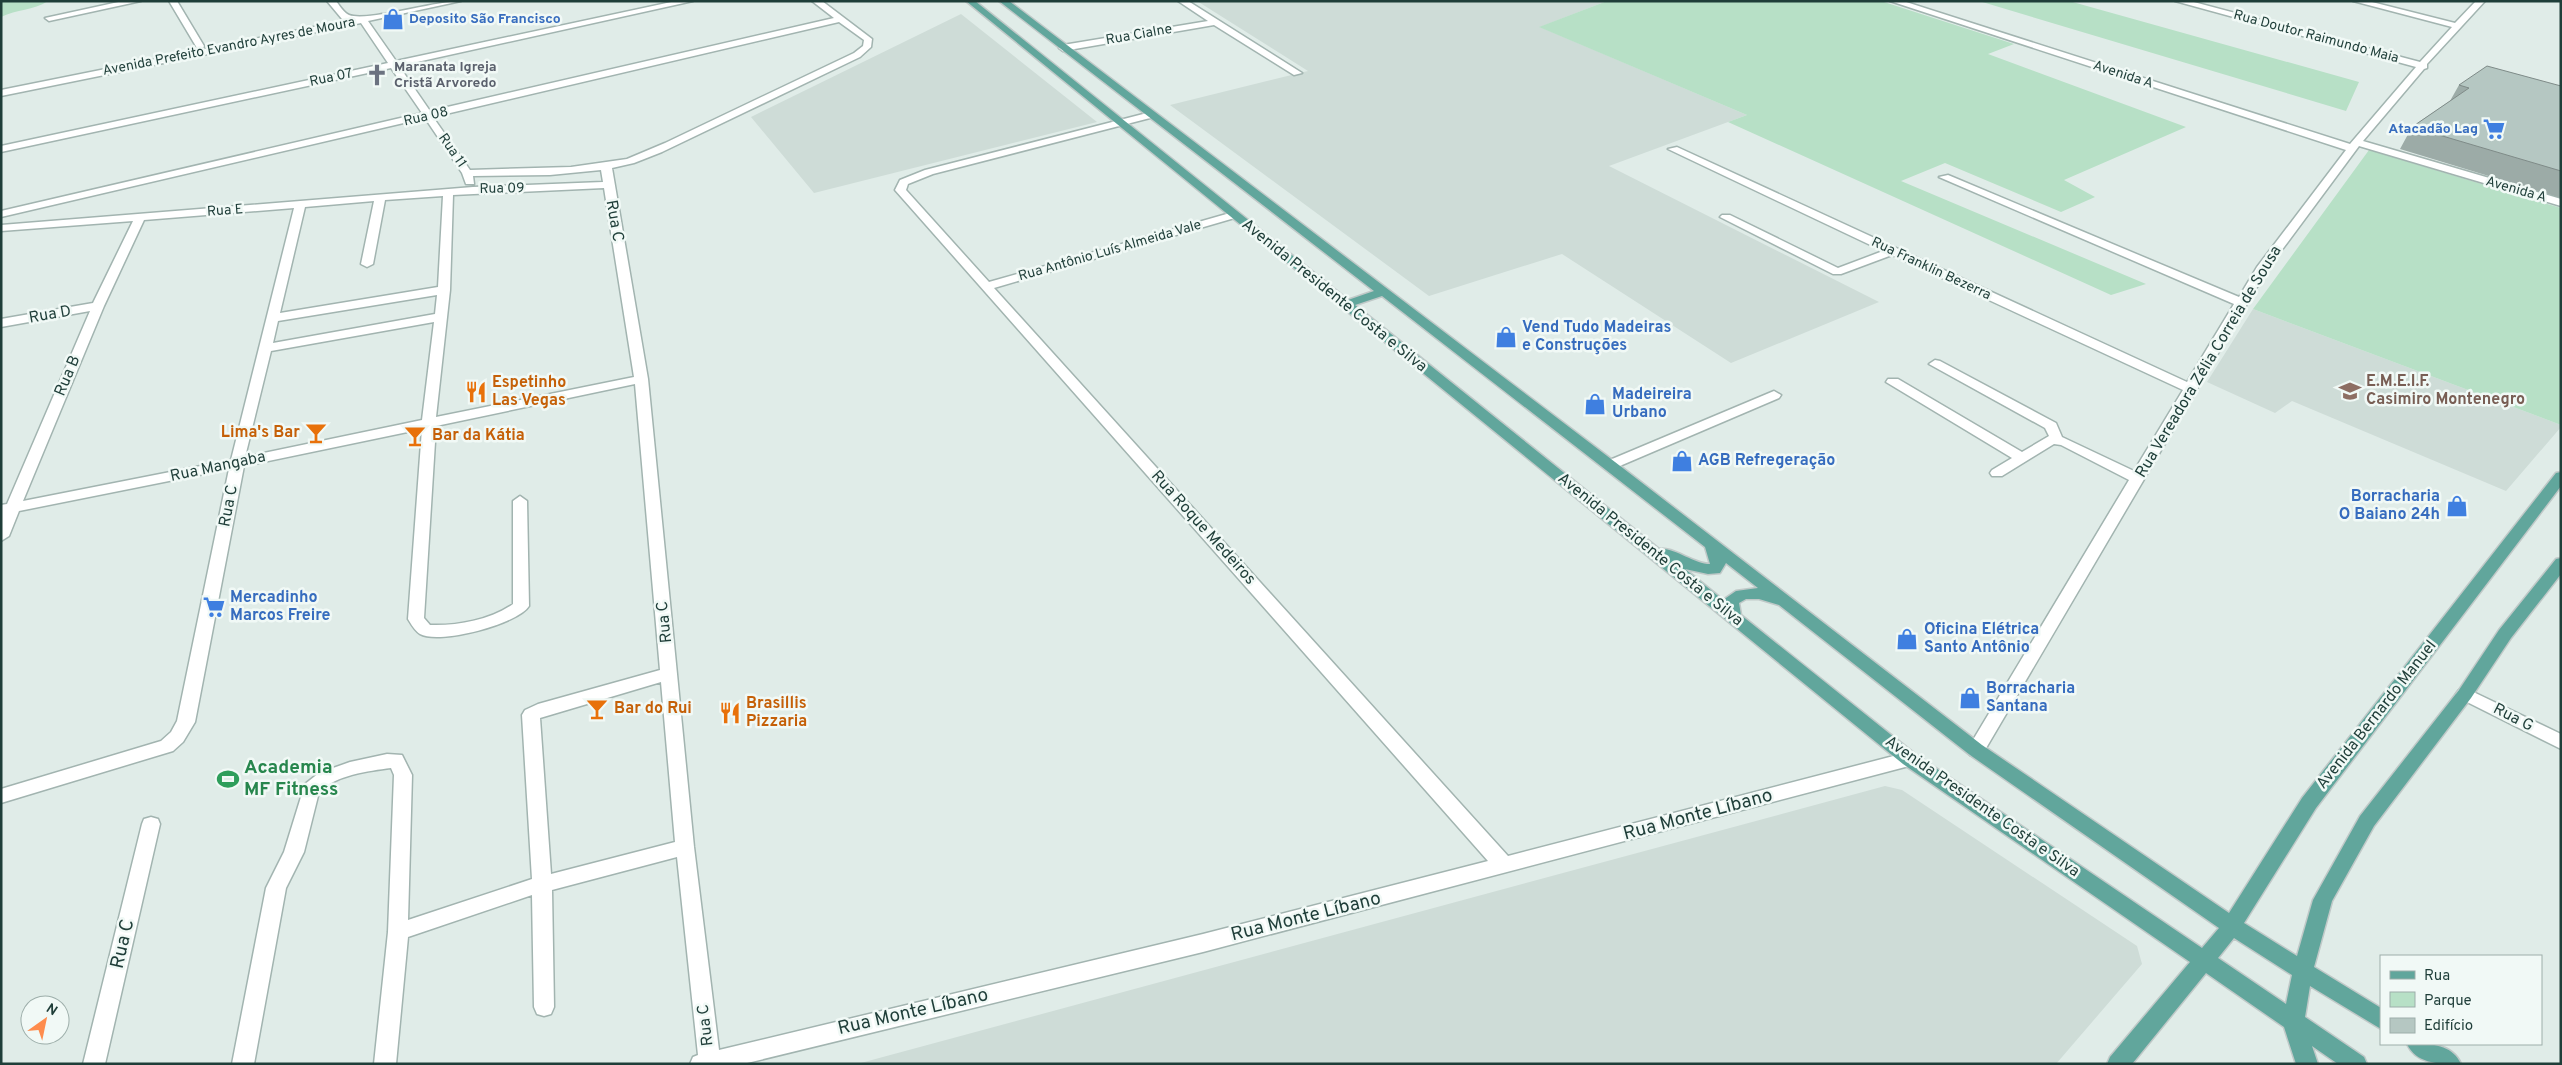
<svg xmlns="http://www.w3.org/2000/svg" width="2562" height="1065" font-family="Overpass,sans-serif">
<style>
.built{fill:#cedcd7}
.green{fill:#b7e0c6}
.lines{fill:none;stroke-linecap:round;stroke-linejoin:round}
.minor-casing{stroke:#a2b4b0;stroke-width:3}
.major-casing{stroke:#c0c9c8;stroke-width:3}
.minor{fill:#fff;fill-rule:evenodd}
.major{fill:#61a69c;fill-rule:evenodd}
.wall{fill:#9caba7}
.building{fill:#b5c7c2;stroke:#7f8b88}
.labels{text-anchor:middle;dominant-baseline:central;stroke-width:5;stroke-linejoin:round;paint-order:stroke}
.far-shop-label{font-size:14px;font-weight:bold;fill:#366cbe;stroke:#f1f9f6;text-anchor:start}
.far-street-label{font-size:14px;fill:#1f3e39;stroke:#f1f9f6}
.far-worship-label{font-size:14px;font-weight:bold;fill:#5b616d;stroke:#f1f9f6;text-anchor:start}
.street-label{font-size:16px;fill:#1f3e39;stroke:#f1f9f6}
.shop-label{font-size:16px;font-weight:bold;fill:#366cbe;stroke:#f1f9f6;text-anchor:start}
.education-label{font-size:16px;font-weight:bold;fill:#785e54;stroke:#f1f9f6;text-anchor:start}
.food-label{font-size:16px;font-weight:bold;fill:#c56008;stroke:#f1f9f6;text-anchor:start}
.near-leisure-label{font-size:19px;font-weight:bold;fill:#27864d;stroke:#f1f9f6;text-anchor:start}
.near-street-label{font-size:19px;fill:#1f3e39;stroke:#f1f9f6}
</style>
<rect width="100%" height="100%" fill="#e0ece8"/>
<path class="built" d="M 1197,1 L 1607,1 L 1540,27 L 1747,115 L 1609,166 L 1879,302 L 1731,363 L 1562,254 L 1429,296 L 1170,105 L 1308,71 Z
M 961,14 L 1097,122 L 814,193 L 751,117 Z
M 2253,309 L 2561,425 L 2561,427 L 2506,491 L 2292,401 L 2275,413 L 2207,382 Z
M 1885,786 L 1902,790 L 2137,946 L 2142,964 L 2056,1064 L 857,1064 Z"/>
<path class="green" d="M 1,1 L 48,1 C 33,11 17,9 1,17 Z
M 1607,1 L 1881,1 L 2014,44 L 1988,54 L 2186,127 L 2064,180 L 2095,197 L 2061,212 L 1945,163 L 1901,181 L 2146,284 L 2111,295 L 1728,122 L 1747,115 L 1539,27 Z
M 1979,1 L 2069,1 L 2359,82 L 2346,111 Z
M 2369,150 L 2561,208 L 2561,425 L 2253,309 Z"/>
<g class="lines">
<g class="minor-casing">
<path id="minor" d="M 123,1 L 141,1 L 49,21 L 45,18 Z
M 169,1 L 177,1 L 204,46 L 203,48 L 197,48 Z
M 327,1 L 336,1 C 339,5 344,13 349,15 C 367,22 435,1 461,1 L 368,21 L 396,61 L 676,1 L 693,1 L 399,66 L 430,111 L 834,18 L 812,1 L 822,1 L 872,39 L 871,47 L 860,57 L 662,152 L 634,163 L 612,168 L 648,379 L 694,847 L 719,1050 L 1203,934 L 1488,861 L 895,190 L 900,180 L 925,170 L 1151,112 L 1154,113 L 1154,117 L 933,174 L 908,184 L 906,190 L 989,282 L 1230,213 L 1238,213 L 1238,217 L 994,288 L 1508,856 L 1909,752 L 1915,754 L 1918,759 L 1915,764 L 1909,766 L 1203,952 L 743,1064 L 690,1064 L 693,1057 L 698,1055 L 677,857 L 552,890 L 554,1007 L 551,1014 L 544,1016 L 537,1014 L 534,1007 L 532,895 L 408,937 L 396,1064 L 374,1064 L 388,932 L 394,775 L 391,768 C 368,771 336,775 319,792 L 304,852 L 286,888 L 254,1064 L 232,1064 L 266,888 L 284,852 L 305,784 L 319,773 L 350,762 L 387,754 L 402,755 L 412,775 L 408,920 L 532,879 L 522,715 L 525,710 L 538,704 L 660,670 L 635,384 L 436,426 L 424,618 L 430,625 C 457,626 490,620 513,604 L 513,501 L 520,496 L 527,501 L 529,606 C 518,624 439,645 420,634 C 415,631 411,624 408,619 L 422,429 L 244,466 L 195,722 L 183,742 L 173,751 L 1,803 L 1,789 L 161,741 L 171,732 L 177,721 L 229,469 L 19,511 L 9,536 L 1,541 L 1,505 L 7,504 L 90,311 L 1,327 L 1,319 L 93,303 L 133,221 L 1,231 L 1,225 L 473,187 L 603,182 L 601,170 L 550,175 L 473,176 L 474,184 L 466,184 L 462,173 L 425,118 L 1,217 L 1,211 L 422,113 L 391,68 L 1,152 L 1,146 L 388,63 L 361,23 L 1,96 L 1,90 L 349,20 L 342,19 ZM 839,22 L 864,40 L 863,46 L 854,53 L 665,143 L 627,159 L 571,167 L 470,170 L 433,117 ZM 604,188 L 634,377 L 436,417 L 450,290 L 453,195 ZM 443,196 L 438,287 L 280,313 L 305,207 L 374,201 L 361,264 L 367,267 L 373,264 L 385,200 ZM 294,208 L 231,460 L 23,501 L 104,306 L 144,220 ZM 437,295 L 435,314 L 273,343 L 278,321 ZM 434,322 L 422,420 L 245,457 L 271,351 ZM 661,682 L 675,842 L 551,874 L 540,718 Z
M 1178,1 L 1188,1 L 1302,73 L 1294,75 L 1214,25 L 1063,51 L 1059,48 L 1063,45 L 1208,21 Z
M 1890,1 L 1903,1 L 2350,144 L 2416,67 L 2175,1 L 2190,1 L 2420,62 L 2452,27 L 2353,1 L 2368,1 L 2455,23 L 2476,1 L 2485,1 L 2427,64 L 2427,68 L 2424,69 L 2363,141 L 2561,199 L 2561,206 L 2359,146 L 2267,270 L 1982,755 L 1976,757 L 1970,755 L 1967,750 L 2129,480 L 2061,445 L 2054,444 L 2002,476 L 1992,476 L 1990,473 L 1992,470 L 2012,458 L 1886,382 L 1888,379 L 1898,379 L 2022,452 L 2049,436 L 2045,428 L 1929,364 L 1935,360 L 1940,361 L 2056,423 L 2062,437 L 2134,471 L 2183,390 L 1892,255 L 1841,274 L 1833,274 L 1720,217 L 1722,215 L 1730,215 L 1838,268 L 1883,251 L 1668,149 L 1677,147 L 2187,382 L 2234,304 L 1939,177 L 1948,175 L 2239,297 L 2257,267 L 2346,150 Z
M 1774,391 L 1781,395 L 1779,398 L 1615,468 L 1605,468 L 1603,465 L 1605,462 Z
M 2465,688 L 2561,734 L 2561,749 L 2459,698 L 2456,694 L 2459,690 Z
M 151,817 L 158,819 L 160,824 L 105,1064 L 83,1064 L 142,824 L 144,819 Z"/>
</g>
<g class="major-casing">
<path id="major" d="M 966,1 L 975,1 L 1348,300 L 1374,291 L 999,1 L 1009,1 L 1615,462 L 1982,745 L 2229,913 L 2302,798 L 2556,473 L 2561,472 L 2561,486 L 2316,808 L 2244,923 L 2297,956 L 2313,900 L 2360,816 L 2459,690 L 2499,630 L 2556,559 L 2561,558 L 2561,574 L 2511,638 L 2471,698 L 2374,826 L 2332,901 L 2314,967 L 2381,1008 L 2381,1029 L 2310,986 L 2305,1017 L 2364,1057 L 2367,1064 L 2338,1064 L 2312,1046 L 2318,1064 L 2296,1064 L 2284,1027 L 2206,973 L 2132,1064 L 2107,1064 L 2110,1057 L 2190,962 L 1903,764 ZM 1382,296 L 1705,547 L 1710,564 C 1694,564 1672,546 1659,549 L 1355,305 ZM 1726,563 L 1758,588 L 1736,591 L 1723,600 L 1685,569 L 1708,574 L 1720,573 ZM 1746,599 L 1759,599 L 1779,605 L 1970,755 L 2219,928 L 2202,948 L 1915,754 L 1741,615 L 1739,603 ZM 2234,938 L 2292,975 L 2286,1004 L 2218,958 Z
M 2407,1044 C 2427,1043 2452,1043 2461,1064 C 2441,1064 2417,1065 2407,1044 Z"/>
</g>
<use href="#minor" class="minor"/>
<use href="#major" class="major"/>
</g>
<path class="wall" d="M 2459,85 L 2561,86 L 2561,198 L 2400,149 L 2412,127 L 2450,101 Z"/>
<path class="building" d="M 2487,66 L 2561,86 L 2561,171 L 2412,127 L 2469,88 L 2459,85 Z"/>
<defs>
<g id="shop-bare" transform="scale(1.725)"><path d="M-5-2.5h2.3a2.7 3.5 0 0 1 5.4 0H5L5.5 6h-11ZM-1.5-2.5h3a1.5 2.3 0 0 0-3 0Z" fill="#3f7fe0" stroke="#f1f9f6" stroke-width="2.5" paint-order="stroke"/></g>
<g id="church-bare" transform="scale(1.725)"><path d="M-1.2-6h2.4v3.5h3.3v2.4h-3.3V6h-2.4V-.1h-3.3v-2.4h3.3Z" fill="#6b7280" stroke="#f1f9f6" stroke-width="2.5" paint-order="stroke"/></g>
<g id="supermarket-bare" transform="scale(1.725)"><path d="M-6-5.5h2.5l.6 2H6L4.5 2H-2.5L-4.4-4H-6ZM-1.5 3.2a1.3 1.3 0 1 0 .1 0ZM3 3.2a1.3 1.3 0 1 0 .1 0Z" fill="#3f7fe0" stroke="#f1f9f6" stroke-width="2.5" paint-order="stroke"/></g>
<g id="school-bare" transform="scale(1.725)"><path d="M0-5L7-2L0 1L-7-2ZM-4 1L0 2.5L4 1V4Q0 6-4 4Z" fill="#8d6e63" stroke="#f1f9f6" stroke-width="2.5" paint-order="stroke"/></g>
<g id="restaurant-bare" transform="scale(1.725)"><path d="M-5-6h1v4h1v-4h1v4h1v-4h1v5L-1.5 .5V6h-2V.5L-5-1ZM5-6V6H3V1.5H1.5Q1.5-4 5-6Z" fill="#e8710a" stroke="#f1f9f6" stroke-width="2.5" paint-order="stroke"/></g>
<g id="bar-bare" transform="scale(1.725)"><path d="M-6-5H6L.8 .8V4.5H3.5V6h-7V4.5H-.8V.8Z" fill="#e8710a" stroke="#f1f9f6" stroke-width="2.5" paint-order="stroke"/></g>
<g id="stadium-bare" transform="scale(1.725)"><path d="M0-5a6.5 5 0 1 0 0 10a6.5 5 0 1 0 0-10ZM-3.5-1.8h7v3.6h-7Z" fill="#2e9e5b" stroke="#f1f9f6" stroke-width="2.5" paint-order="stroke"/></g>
</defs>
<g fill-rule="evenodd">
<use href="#shop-bare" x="393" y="19"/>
<use href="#church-bare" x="377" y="75"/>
<use href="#supermarket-bare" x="2494" y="129"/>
<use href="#shop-bare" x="1506" y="337"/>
<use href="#school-bare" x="2350" y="391"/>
<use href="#restaurant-bare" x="476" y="392"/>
<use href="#shop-bare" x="1595" y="404"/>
<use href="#bar-bare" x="316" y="433"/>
<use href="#bar-bare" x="415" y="436"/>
<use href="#shop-bare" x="1682" y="461"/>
<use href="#shop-bare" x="2457" y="506"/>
<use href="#supermarket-bare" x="214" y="607"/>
<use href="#shop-bare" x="1907" y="639"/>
<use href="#shop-bare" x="1970" y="698"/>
<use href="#bar-bare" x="597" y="709"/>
<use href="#restaurant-bare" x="730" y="713"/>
<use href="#stadium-bare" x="228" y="779"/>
</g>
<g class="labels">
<g class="far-shop-label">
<text x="409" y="19">Deposito São Francisco</text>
<text x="2478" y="129" text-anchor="end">Atacadão Lag</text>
</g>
<g class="far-street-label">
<text transform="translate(1139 35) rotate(-10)">Rua Cialne</text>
<text transform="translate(2316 37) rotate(15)">Rua Doutor Raimundo Maia</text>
<text transform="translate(229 47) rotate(-11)">Avenida Prefeito Evandro Ayres de Moura</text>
<text transform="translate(2123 75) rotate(18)">Avenida A</text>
<text transform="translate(331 78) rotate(-12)">Rua 07</text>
<text transform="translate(426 117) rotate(-13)">Rua 08</text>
<text transform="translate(452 151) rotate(55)">Rua 11</text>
<text transform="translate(502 189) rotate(-1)">Rua 09</text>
<text transform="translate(2516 190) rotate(16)">Avenida A</text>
<text transform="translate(225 211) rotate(-4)">Rua E</text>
<text transform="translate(1110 251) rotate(-16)">Rua Antônio Luís Almeida Vale</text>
<text transform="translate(1931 269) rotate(25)">Rua Franklin Bezerra</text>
</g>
<g class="far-worship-label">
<text x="394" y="67">Maranata Igreja<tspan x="394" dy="16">Cristã Arvoredo</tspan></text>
</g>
<g class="street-label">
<text transform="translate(614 221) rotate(80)">Rua C</text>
<text transform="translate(1334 296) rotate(39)">Avenida Presidente Costa e Silva</text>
<text transform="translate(50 315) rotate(-10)">Rua D</text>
<text transform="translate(2209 362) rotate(-59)">Rua Vereadora Zélia Correia de Sousa</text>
<text transform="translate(68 376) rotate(-67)">Rua B</text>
<text transform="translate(218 467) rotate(-12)">Rua Mangaba</text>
<text transform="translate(229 506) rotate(-79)">Rua C</text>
<text transform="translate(1203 528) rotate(48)">Rua Roque Medeiros</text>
<text transform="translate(1650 550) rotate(39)">Avenida Presidente Costa e Silva</text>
<text transform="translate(665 622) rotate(-96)">Rua C</text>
<text transform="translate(2377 715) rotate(-52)">Avenida Bernardo Manuel</text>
<text transform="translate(2513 718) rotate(27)">Rua G</text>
<text transform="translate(1982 807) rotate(35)">Avenida Presidente Costa e Silva</text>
<text transform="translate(706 1025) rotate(-97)">Rua C</text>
</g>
<g class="shop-label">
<text x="1522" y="328">Vend Tudo Madeiras<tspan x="1522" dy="18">e Construções</tspan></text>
<text x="1612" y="395">Madeireira<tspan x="1612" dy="18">Urbano</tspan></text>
<text x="1698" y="461">AGB Refregeração</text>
<text x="2440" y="497" text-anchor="end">Borracharia<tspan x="2440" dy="18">O Baiano 24h</tspan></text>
<text x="230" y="598">Mercadinho<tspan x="230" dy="18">Marcos Freire</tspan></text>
<text x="1924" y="630">Oficina Elétrica<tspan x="1924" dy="18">Santo Antônio</tspan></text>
<text x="1986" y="689">Borracharia<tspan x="1986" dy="18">Santana</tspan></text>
</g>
<g class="education-label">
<text x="2366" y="382">E.M.E.I.F.<tspan x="2366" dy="18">Casimiro Montenegro</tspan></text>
</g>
<g class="food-label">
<text x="492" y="383">Espetinho<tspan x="492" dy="18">Las Vegas</tspan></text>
<text x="300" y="433" text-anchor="end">Lima's Bar</text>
<text x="432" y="436">Bar da Kátia</text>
<text x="746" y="704">Brasillis<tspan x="746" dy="18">Pizzaria</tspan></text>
<text x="614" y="709">Bar do Rui</text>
</g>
<g class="near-leisure-label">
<text x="244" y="768">Academia<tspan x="244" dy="22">MF Fitness</tspan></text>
</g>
<g class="near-street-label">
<text transform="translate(1698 815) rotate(-15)">Rua Monte Líbano</text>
<text transform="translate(1306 917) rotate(-14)">Rua Monte Líbano</text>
<text transform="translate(123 944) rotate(-77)">Rua C</text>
<text transform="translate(913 1012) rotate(-13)">Rua Monte Líbano</text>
</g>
</g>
<rect width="2562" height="1065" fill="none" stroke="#1f3e39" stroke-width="5"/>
<rect x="2380" y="955" width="162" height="90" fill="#f1f9f6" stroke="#9daeaa"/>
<rect x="2390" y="971" width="25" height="8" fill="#61a69c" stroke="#9daeaa"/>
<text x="2424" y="980" font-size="15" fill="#1f3e39">Rua</text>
<rect x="2390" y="992" width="25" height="15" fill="#b7e0c6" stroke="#9daeaa"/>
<text x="2424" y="1005" font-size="15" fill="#1f3e39">Parque</text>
<rect x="2390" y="1018" width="25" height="15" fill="#b5c7c2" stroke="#9daeaa"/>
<text x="2424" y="1030" font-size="15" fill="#1f3e39">Edifício</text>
<g transform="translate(45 1020) rotate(33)"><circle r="24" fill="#f1f9f6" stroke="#9daeaa"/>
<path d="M0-4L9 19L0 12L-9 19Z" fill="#fe8c4d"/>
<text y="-8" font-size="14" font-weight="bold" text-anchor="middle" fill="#1f3e39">N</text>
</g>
</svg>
